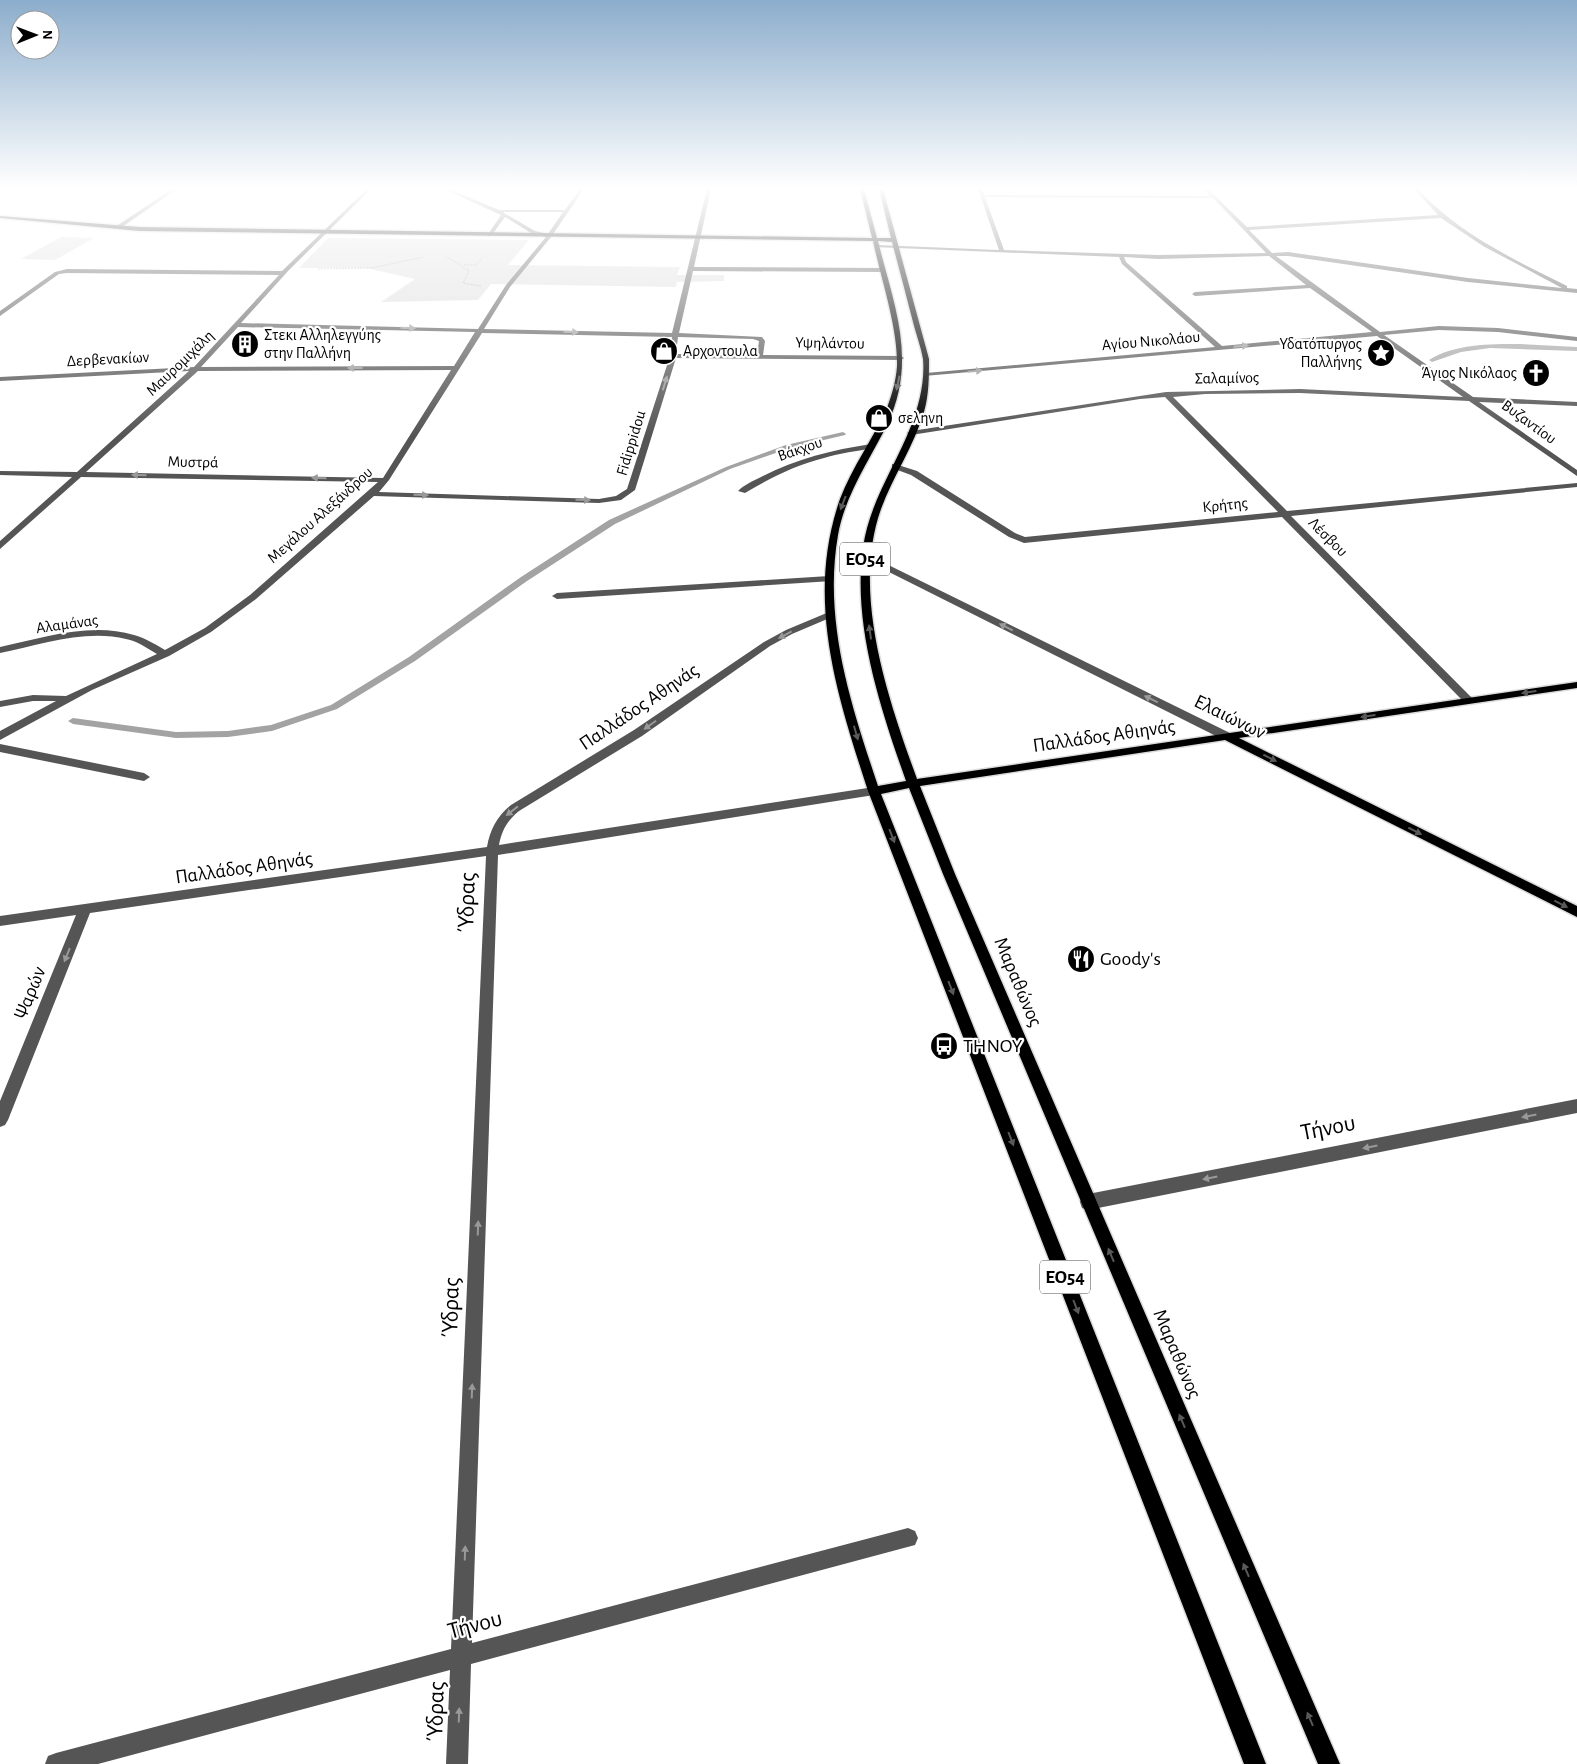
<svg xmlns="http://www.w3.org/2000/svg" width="1577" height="1764" font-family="'Alegreya Sans',sans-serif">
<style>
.green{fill:#dcdcdc}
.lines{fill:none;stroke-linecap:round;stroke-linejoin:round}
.stream{fill:#a3a3a3;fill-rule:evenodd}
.major-casing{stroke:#dbdbdb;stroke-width:3}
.path{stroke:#777;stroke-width:1;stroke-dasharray:0.5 1;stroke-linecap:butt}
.minor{fill:#555;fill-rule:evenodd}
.major{fill:#000;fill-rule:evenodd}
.oneway{fill:#999}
.oneway2{fill:#595959}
.labels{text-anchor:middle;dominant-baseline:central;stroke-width:4.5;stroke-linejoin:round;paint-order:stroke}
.far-poi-label{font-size:16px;fill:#000;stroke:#fff;text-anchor:start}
.far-street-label{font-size:16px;fill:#000;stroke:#fff}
.shield{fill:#fff;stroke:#4c4c4c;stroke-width:1}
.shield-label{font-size:19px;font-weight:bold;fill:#000}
.street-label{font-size:20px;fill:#000;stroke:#fff}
.poi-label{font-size:20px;fill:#000;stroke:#fff;text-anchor:start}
.near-street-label{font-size:24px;fill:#000;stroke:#fff}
</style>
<rect width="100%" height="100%" fill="#fff"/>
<path class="green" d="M 61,237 L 94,238 L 55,260 L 21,259 Z
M 328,238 L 529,240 L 508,265 L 680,267 L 677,275 L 724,275 L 724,281 L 677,282 L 676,287 L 491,284 L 478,300 L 381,302 L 415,279 L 366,268 L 299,268 Z"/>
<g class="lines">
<path class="stream" d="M 1519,344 L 1577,347 L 1577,351 L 1490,348 L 1461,352 L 1432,362 L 1429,360 C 1454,344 1490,344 1519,344 Z
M 843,432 L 846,434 L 845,435 L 790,448 L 730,469 L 615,524 L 527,581 L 415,661 L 337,709 L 272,731 L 228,737 L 176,738 L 73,724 L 68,721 L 73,718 L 176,732 L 228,731 L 271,725 L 331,705 L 409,657 L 521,577 L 609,520 L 726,467 L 786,445 Z"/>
<g class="major-casing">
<path id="major" d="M 860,189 L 864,189 L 877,238 L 891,238 L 879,189 L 883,189 L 929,359 C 929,377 929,395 924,412 C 914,446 893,476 881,509 C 851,593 888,699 917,779 L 1577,682 L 1577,688 L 1239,738 L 1577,906 L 1577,917 L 1225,740 L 920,786 L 955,874 L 1340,1764 L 1318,1764 L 943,874 L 909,788 L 881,794 L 1266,1764 L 1244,1764 L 868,791 C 837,695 805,599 840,499 C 852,467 873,439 887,408 C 892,394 896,381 897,366 C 898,328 881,279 873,241 L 140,231 L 0,218 L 0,216 L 140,227 L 872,238 ZM 878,241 L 892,242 C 899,268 906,295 913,322 C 916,334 921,347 923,359 C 925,381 919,406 911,426 C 895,467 869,503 863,548 C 852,624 881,710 906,781 L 878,786 C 851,705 823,622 838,535 C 845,495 869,461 887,425 C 918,360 894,306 878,241 Z"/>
</g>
<path class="path" d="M 447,257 L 469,271 L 463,283 L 481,286
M 464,265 L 476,265 L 483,257
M 318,269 L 372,268 L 423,257"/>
<path class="minor" d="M 172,189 L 177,189 L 122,227 L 118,227 L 118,225 Z
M 367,189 L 371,189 L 289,270 L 241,323 L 478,329 L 506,285 L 546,237 L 531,233 L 505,217 L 491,236 L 487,236 L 501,215 L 444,189 L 449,189 L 499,210 L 565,210 L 580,189 L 584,189 L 551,237 L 510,287 L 484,329 L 672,333 L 707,189 L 711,189 L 694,267 L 882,268 L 885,270 L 882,272 L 693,271 L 679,333 L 762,337 L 765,341 L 763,355 L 901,356 L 904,358 L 901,360 L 676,358 L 635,490 L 621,500 L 599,503 L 374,496 L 256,599 L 211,632 L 169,656 L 92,690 L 0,740 L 0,731 L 56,701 L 33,701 L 0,707 L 0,701 L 33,695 L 66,696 L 157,654 C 147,648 137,641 126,639 C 85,629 40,645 0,653 L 0,647 C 43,638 90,622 134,635 C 145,638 155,644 165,650 L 205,628 L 250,595 L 378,482 L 81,477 L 0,549 L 0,541 L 72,477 L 0,475 L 0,471 L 77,472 L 189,371 L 0,381 L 0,377 L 194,367 L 279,275 L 67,273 L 59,274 L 0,316 L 0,311 L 55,272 L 67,269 L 282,271 ZM 504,213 L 504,212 L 563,212 L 548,234 L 535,231 ZM 238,327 L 475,332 L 454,366 L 201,367 ZM 482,333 L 672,337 L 670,356 L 627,489 L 616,496 L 599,499 L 379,492 L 389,480 ZM 678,337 L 753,339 L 759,341 L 757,355 L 676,354 ZM 451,370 L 383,478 L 86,472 L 198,371 Z
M 978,189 L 982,189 L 984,195 L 1210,196 L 1204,189 L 1208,189 L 1247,227 L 1438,215 L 1414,189 L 1418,189 C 1459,234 1513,259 1567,286 L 1567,288 L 1577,289 L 1577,293 L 1468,282 L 1288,256 L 1276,256 L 1380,332 L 1439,326 L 1498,328 L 1577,337 L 1577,341 L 1498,332 L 1439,330 L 1384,335 L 1473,397 L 1577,402 L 1577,406 L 1479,402 L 1577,470 L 1577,476 L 1469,401 L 1300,393 L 1205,394 L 1173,397 L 1287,511 L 1577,483 L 1577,487 L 1291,516 L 1473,699 L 1474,701 L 1473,703 L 1465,703 L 1282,517 L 1024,543 L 1009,537 L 911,475 L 892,468 L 892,464 L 895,464 L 917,471 L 1015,533 L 1025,537 L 1278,512 L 1165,397 L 1140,399 L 911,435 L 907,433 L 911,431 L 1166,392 L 1300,389 L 1463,397 L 1377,336 L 924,376 L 923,375 L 926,373 L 1215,347 L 1122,264 L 1119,257 L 874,247 L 877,245 L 999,250 ZM 985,197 L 1213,198 L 1266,253 L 1158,255 L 1004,250 ZM 1441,218 L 1483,246 L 1562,288 L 1468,278 L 1288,252 L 1272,253 L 1249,230 ZM 1269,256 L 1306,285 L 1195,292 L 1192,294 L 1195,296 L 1310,288 L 1372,332 L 1222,346 L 1126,262 L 1124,257 L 1158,259 Z
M 871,444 L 874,444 L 874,448 C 857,451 840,453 824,458 C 796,465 770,478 745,493 L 738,491 C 744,485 753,481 761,477 C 796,459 832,450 871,444 Z
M 866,554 L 1230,733 L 1231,736 L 1226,740 L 1222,739 L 863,559 L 863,555 Z
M 829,576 L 832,577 L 832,581 L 557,599 L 552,596 L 557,593 Z
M 829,612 L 832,613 L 832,617 L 792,634 L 770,646 L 642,736 L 519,811 C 507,821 502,830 499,845 L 874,787 L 880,791 L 874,795 L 498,855 L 472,1643 L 908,1528 L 915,1531 L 918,1538 L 915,1545 L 471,1664 L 468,1764 L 446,1764 L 450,1670 L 98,1764 L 45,1764 L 48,1756 L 56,1753 L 451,1649 L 486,856 L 90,913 L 8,1120 L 5,1125 L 0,1127 L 0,1101 L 76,915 L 0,926 L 0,916 L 487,847 C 490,830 497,816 511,805 L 634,730 L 764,642 L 786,630 Z
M 0,744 L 144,773 L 150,777 L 144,781 L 0,752 Z
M 1577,1099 L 1577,1113 L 1088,1210 L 1082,1208 L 1080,1202 L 1082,1196 L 1088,1194 Z"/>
<use href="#major" class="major"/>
</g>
<defs><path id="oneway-solid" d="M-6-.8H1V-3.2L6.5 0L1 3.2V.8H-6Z" transform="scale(1.25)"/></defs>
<g class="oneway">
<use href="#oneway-solid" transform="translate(408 328) rotate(1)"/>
<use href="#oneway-solid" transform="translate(571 332) rotate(1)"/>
<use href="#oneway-solid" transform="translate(1241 346) rotate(-5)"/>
<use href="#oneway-solid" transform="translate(355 368) rotate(180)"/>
<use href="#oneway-solid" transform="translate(975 371) rotate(-5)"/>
<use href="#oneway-solid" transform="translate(665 383) rotate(-73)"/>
<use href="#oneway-solid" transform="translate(139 475) rotate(-179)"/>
<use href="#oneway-solid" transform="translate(319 478) rotate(-179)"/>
<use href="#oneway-solid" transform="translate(421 495) rotate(2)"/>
<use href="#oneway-solid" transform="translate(583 500) rotate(2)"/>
<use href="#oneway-solid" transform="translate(1006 627) rotate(-154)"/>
<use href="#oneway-solid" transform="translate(785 635) rotate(152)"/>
<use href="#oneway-solid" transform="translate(1151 699) rotate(-154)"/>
<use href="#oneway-solid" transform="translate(650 725) rotate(145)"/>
<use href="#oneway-solid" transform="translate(512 811) rotate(142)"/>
<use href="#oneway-solid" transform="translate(67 955) rotate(112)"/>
<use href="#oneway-solid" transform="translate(1529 1116) rotate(169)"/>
<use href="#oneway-solid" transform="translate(1370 1147) rotate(169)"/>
<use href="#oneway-solid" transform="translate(1210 1178) rotate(169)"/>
<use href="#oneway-solid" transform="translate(478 1228) rotate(-88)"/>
<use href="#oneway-solid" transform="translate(472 1391) rotate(-88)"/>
<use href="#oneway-solid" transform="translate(465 1553) rotate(-88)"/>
<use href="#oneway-solid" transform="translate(459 1715) rotate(-88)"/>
</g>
<g class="oneway2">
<use href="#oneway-solid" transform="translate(898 383) rotate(102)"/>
<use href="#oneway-solid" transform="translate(843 503) rotate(111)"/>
<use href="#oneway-solid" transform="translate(870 632) rotate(-98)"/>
<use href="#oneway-solid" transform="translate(1529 692) rotate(172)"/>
<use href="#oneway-solid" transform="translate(1368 716) rotate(172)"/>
<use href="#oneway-solid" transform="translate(856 733) rotate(74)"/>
<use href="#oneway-solid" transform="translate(1270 758) rotate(27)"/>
<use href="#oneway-solid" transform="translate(1415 831) rotate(27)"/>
<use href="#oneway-solid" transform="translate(892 836) rotate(69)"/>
<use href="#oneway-solid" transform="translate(1561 904) rotate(27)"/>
<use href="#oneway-solid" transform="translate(951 988) rotate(69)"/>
<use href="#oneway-solid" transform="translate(1011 1139) rotate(69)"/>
<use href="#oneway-solid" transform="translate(1111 1255) rotate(-113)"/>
<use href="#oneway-solid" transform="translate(1076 1307) rotate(69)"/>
<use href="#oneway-solid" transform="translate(1182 1421) rotate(-113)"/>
<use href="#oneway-solid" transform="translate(1246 1570) rotate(-113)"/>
<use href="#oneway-solid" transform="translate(1310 1719) rotate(-113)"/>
</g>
<linearGradient id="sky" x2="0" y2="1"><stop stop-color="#8cadcc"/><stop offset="0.43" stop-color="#fff"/><stop offset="1" stop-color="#fff" stop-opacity="0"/></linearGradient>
<rect width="1577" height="436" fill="url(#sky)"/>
<defs>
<g id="building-disc" transform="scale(1.4375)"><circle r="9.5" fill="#000" stroke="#fff"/><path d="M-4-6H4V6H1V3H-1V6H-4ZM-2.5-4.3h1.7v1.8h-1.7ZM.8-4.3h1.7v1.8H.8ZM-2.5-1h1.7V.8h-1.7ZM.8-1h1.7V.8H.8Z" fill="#fff"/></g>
<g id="shop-disc" transform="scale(1.4375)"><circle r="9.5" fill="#000" stroke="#fff"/><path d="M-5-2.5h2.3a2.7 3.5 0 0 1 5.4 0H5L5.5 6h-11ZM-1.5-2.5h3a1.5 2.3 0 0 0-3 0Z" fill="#fff"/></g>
<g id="sight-disc" transform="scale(1.4375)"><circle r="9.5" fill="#000" stroke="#fff"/><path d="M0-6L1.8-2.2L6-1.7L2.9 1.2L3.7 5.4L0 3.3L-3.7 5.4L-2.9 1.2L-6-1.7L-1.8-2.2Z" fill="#fff"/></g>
<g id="church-disc" transform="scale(1.4375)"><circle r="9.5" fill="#000" stroke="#fff"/><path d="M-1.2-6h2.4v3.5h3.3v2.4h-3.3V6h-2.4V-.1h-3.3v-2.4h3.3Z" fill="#fff"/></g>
<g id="restaurant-disc" transform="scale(1.4375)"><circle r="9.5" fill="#000" stroke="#fff"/><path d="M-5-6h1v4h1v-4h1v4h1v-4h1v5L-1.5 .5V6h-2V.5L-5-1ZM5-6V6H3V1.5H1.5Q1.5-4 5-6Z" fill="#fff"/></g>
<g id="bus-disc" transform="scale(1.4375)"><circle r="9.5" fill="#000" stroke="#fff"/><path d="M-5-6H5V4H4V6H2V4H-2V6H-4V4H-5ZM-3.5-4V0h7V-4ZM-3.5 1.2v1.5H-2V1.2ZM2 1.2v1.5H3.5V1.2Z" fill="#fff"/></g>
</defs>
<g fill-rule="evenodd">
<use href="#building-disc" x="245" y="344"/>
<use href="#shop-disc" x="664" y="351"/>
<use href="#sight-disc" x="1381" y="353"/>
<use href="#church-disc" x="1536" y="373"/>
<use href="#shop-disc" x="879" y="418"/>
<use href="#restaurant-disc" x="1081" y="959"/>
<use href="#bus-disc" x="944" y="1046"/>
</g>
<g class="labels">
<g class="far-poi-label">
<text x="264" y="335">Στεκι Αλληλεγγύης<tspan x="264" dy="18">στην Παλλήνη</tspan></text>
<text x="1362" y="344" text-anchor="end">Υδατόπυργος<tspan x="1362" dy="18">Παλλήνης</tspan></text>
<text x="683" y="351">Αρχοντουλα</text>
<text x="1517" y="373" text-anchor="end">Άγιος Νικόλαος</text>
<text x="898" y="418">σεληνη</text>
</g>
<g class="far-street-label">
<text transform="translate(1151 341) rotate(-5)">Αγίου Νικολάου</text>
<text transform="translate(830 343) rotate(1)">Υψηλάντου</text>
<text transform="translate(108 359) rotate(-3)">Δερβενακίων</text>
<text transform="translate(180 363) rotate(-44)">Μαυρομιχάλη</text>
<text transform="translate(1227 378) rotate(-1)">Σαλαμίνος</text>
<text transform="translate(1529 422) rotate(36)">Βυζαντίου</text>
<text transform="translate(631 443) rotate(-73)">Fidippidou</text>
<text transform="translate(800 449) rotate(-19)">Βάκχου</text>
<text transform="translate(193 462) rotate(1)">Μυστρά</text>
<text transform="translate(1225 505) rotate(-6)">Κρήτης</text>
<text transform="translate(320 515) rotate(-42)">Μεγάλου Αλεξάνδρου</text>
<text transform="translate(1328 537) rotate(45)">Λέσβου</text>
<text transform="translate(67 624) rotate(-8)">Αλαμάνας</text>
</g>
<g class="shield">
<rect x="840" y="542.5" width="50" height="33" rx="4"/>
<rect x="1040" y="1260.5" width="50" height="33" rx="4"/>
</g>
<g class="shield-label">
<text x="865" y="559">ΕΟ54</text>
<text x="1065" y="1277">ΕΟ54</text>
</g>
<g class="street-label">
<text transform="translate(639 707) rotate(-34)">Παλλάδος Αθηνάς</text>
<text transform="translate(1230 717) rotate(26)">Ελαιώνων</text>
<text transform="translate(1104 736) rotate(-8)">Παλλάδος Αθιηνάς</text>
<text transform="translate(244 868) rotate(-8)">Παλλάδος Αθηνάς</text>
<text transform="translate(1018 982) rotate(67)">Μαραθώνος</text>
<text transform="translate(30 993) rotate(-68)">Ψαρών</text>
<text transform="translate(1177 1354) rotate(67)">Μαραθώνος</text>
</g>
<g class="poi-label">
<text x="1100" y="959">Goody's</text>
<text x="963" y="1046">ΤΗΝΟΥ</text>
</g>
<g class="near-street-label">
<text transform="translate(467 902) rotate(-88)">Ύδρας</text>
<text transform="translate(1328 1128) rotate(-11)">Τήνου</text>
<text transform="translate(451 1307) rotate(-88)">Ύδρας</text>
<text transform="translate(475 1625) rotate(-15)">Τήνου</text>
<text transform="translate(436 1711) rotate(-88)">Ύδρας</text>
</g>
</g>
<g transform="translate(35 35) rotate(89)"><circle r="24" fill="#ffffff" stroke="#999999"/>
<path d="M0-4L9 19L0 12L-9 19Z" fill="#000000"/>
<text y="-8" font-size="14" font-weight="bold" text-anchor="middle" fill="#000000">N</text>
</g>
</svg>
